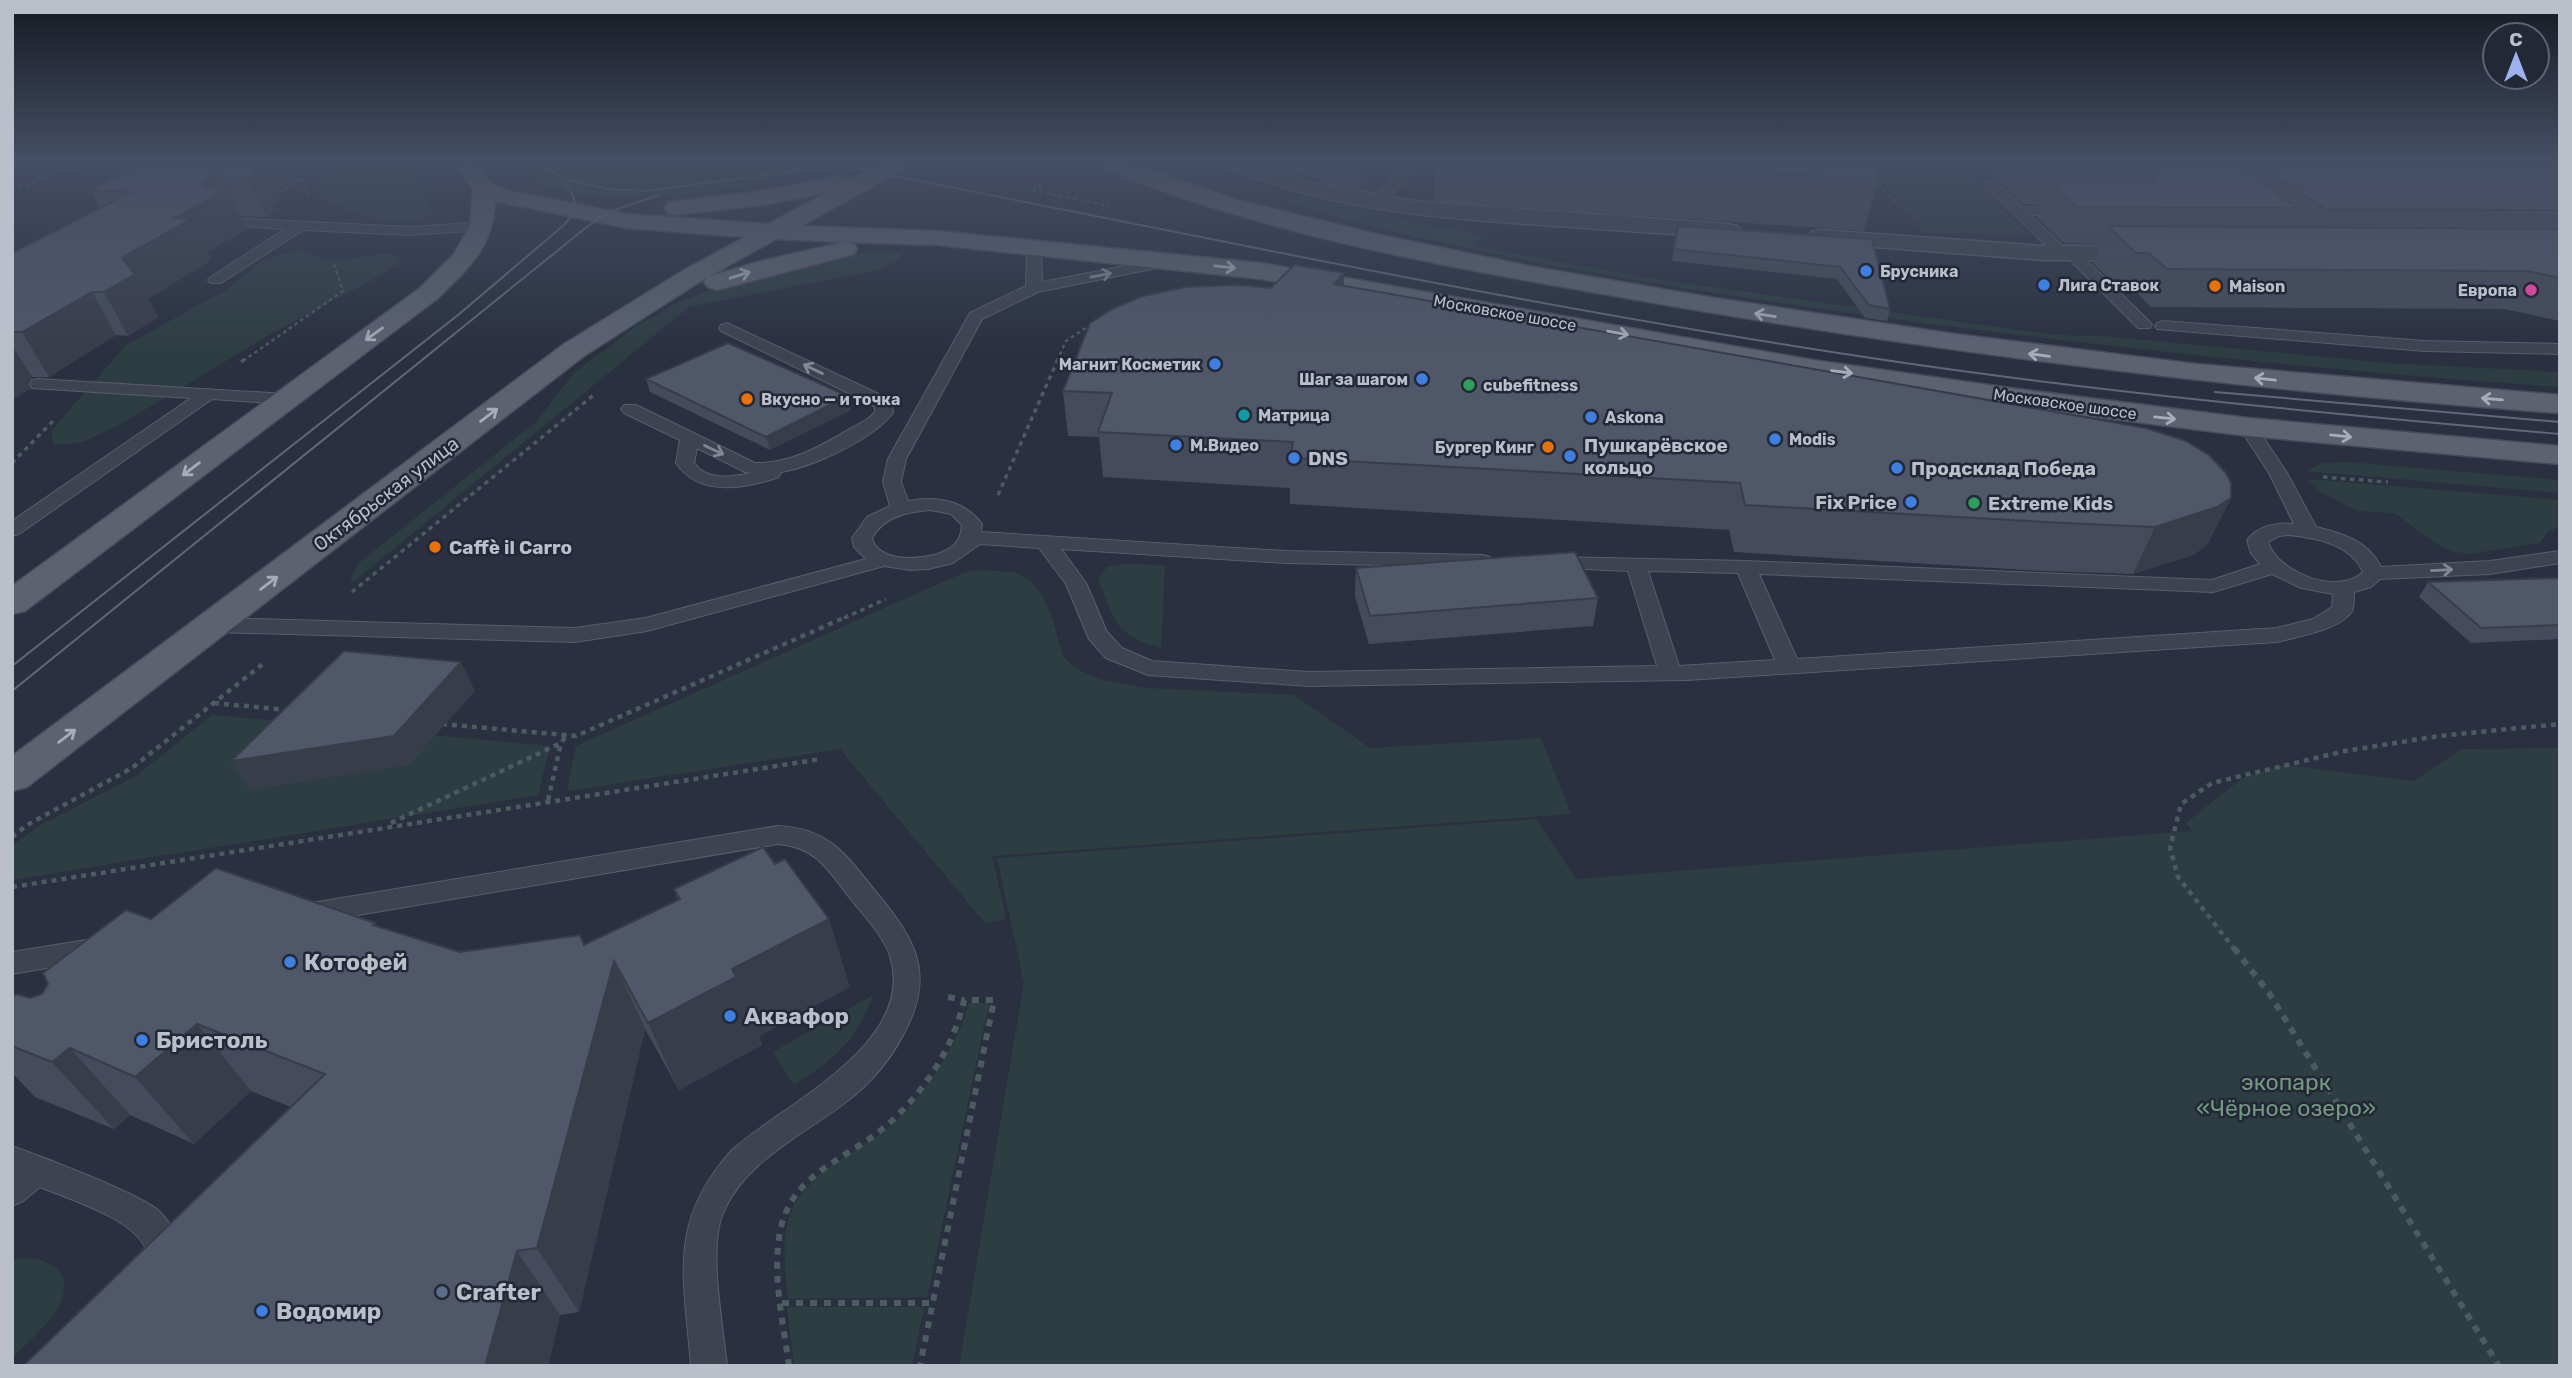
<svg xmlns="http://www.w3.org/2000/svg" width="2572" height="1378" font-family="Rubik,sans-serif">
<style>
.green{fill:#2d3e42}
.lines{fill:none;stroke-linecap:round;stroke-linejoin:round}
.lane-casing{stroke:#595e6a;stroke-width:2}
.street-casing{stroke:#595e6a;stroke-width:3}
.primary-casing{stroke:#474c59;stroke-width:3}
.path-far3{stroke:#4c5b60;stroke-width:2.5;stroke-dasharray:3.5 3.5;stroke-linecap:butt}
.path-far2{stroke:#4c5b60;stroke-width:3.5;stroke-dasharray:4.5 4.5;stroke-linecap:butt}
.path-far1{stroke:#4c5b60;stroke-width:4.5;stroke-dasharray:5 5;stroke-linecap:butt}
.path{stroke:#4c5b60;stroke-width:6;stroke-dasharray:7 7;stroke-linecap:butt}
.lane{fill:#3e4350;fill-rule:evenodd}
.street{fill:#3e4350;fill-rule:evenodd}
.primary{fill:#5c6270;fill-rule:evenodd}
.tram{stroke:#606777;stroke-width:2}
.wall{fill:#454b5a}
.shaded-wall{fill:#383d4a}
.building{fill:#505769;stroke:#383d4a;stroke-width:2}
.oneway{stroke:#a8acb8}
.oneway2{stroke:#838793}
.shop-dot{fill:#3f7fe0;stroke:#222836;stroke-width:2.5}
.food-dot{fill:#e8710a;stroke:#222836;stroke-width:2.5}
.hotel-dot{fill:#d1479c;stroke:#222836;stroke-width:2.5}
.leisure-dot{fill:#2e9e5b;stroke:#222836;stroke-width:2.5}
.culture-dot{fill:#0f9aa8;stroke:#222836;stroke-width:2.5}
.service-dot{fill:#5c6f8a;stroke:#222836;stroke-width:2.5}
.labels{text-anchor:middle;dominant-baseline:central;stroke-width:5;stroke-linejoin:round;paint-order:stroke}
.far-poi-label{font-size:16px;font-weight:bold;fill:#bbbfca;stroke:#222836;text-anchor:start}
.far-street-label{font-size:16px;fill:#bbbfca;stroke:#222836}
.poi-label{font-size:19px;font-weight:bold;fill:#bbbfca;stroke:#222836;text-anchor:start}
.street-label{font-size:19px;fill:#bbbfca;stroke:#222836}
.near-poi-label{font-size:23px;font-weight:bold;fill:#bbbfca;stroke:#222836;text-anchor:start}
.near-park-label{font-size:23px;fill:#749981;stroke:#222836}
</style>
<rect width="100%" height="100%" fill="#2a3040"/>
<path class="green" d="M 360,161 L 407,161 L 433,212 C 402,238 356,211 324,201 L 318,180 Z
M 509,161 L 829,161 C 764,191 559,226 509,161 Z
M 1870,171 L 1964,171 L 2027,233 L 1924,233 Z
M 1304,193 L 1376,210 L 1399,220 L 1484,235 L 1473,246 L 1654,279 L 2056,335 L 2102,336 L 2388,363 L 2560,372 L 2560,387 C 2290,368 2022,339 1755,299 C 1659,285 1563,268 1468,248 C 1407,235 1346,222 1287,201 Z
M 303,251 C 313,253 320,259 330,260 C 349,262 389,247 403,259 L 381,275 L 271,334 L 121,424 L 85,441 L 65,445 L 53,444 L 51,431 L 126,345 L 228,289 L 263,260 L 291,252 Z
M 874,252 L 903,253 L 896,262 L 879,270 L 689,307 L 352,583 L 351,577 L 359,563 L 537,421 L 574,373 L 635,327 L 673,305 L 717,287 L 850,253 Z
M 2348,462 L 2560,480 L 2560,493 L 2306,471 L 2323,463 Z
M 2308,479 L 2560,500 L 2560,527 L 2548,531 L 2540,543 L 2468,554 L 2452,551 L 2437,544 L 2394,513 L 2357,511 L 2321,492 Z
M 1124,564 L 1165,565 L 1161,648 C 1112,633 1117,623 1098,579 L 1107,567 Z
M 978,570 L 1014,572 L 1030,580 L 1042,595 L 1051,614 L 1063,656 L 1075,668 L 1098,679 L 1147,688 L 1294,695 L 1370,748 L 1541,738 L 1571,814 L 992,856 L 1006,919 L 985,923 L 840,749 L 567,791 L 576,746 L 963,573 Z
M 212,715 L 550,746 L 538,795 L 12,880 L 12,846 L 37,827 L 136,776 Z
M 2560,748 L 2560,1366 L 959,1366 L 1024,983 L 997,858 L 1536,819 L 1576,879 L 2192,831 L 2186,823 L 2241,779 L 2282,765 L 2414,781 L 2462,749 Z
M 873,995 C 856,1041 835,1059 794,1085 L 773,1052 Z
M 969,1003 L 989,1003 L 927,1297 L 788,1299 C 779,1223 783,1197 849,1154 C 863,1144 881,1136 893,1124 C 924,1096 959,1043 969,1003 Z
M 23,1258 C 60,1258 76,1281 54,1314 C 42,1330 27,1344 12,1358 L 12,1260 Z
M 787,1307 L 924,1307 L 912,1366 L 794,1366 Z"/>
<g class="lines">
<g class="lane-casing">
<path id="lane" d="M 1410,163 L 1416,167 L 1415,170 L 1380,206 L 1370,206 L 1370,200 L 1405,164 Z
M 1991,181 L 1996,182 L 2022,207 L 2073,208 L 2073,214 L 2068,215 L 2030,215 L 2067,250 L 2076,250 L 2150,322 L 2152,325 L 2150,328 L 2138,328 L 2066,256 L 2057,256 L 1986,188 L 1986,182 Z
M 231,218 L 411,227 L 482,222 L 489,226 L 482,230 L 411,235 L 303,230 L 221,283 L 211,283 L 208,280 L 211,277 L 285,229 L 226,225 L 224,222 Z
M 1034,242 L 1041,246 L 1042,282 L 1171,257 L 1178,261 L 1171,265 L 1038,292 L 982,319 L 906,459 L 901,482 L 908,501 C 936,496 964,500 982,524 L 981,532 L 1286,551 L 1483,555 L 1490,557 L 1493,561 L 1490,565 L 1483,567 L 1286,563 L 1061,549 L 1086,583 L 1107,632 L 1122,648 L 1152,661 L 1309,672 L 1657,666 L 1628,571 L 1546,567 L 1543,563 L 1546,559 L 1553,557 L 1746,561 L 2212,580 L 2260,564 L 2251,553 L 2247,540 C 2258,526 2277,522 2294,524 L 2269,473 L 2239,427 L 2248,422 L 2254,423 L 2287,473 L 2316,527 C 2342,533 2368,541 2381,567 L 2490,561 L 2560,551 L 2560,563 L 2490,574 L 2380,579 L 2371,587 L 2354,592 C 2354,597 2354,604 2353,609 C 2345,629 2296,637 2277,642 L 1687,680 L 1309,686 L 1148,675 L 1106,658 L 1089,639 L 1066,584 L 1039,548 L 980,544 L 953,563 L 928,569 L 910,570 L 884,566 L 647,631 L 575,642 L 215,632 L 207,630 L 204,625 L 207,620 L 215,618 L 575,628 L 646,618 L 866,559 L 854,547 L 852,538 L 867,517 L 890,506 L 883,482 L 888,459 L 970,313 L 1026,286 L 1027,246 ZM 931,510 L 951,514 L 962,525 C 961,533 960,539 954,545 C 937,561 878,566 872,538 C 884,516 908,512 931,510 ZM 2289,535 C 2317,538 2350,544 2363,572 C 2338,596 2278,573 2268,542 L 2279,536 ZM 1648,571 L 1738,573 L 1775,660 L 1679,666 ZM 1759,574 L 2213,592 L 2272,574 L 2301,588 L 2333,594 L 2332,607 L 2313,619 L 2277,628 L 1797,659 Z
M 2163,321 L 2425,341 L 2560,344 L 2560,354 L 2425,351 L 2157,329 L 2155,326 L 2157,323 Z
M 727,323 L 881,395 L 892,405 L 893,413 C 873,439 813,467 781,472 L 779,477 C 744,489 699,497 676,463 L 680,440 L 624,413 L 621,409 L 624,405 L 636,405 L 755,463 C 798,464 833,438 869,418 L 875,412 L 875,407 L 869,403 L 721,331 L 719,328 L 721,325 ZM 697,448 L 745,472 L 751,473 C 732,477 707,481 694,463 Z
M 38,379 L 286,394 L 295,399 L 286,404 L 212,399 L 19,534 L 12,536 L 12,521 L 191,398 L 32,388 L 30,384 L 32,380 Z
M 778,826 C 834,829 848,859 881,898 C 914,939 933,971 909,1023 C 897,1050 878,1075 856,1094 C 811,1132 748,1156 723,1213 C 708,1248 723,1327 727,1366 L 691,1366 C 684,1277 667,1222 732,1150 C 783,1104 918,1044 890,956 C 883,936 867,919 854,903 C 830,874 819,847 778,844 L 305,924 L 295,921 L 292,914 L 295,907 L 305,904 Z
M 99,938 L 109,941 L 113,949 L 109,957 L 12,974 L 12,952 Z
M 12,1146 C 40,1156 144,1195 160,1212 C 177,1230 185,1254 175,1276 L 163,1281 L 151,1276 C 147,1267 149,1259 146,1250 C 136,1219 68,1199 40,1187 L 23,1201 L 12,1206 Z"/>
</g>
<g class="street-casing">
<path id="street" d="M 1222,161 L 1252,161 L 1310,182 L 1414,201 L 1729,224 L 1737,226 L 1741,231 L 1737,236 L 1729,238 C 1662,233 1594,229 1527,224 C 1423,217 1322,207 1225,166 Z
M 1820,230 L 2043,246 L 2148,246 L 2157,248 L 2160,253 L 2157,258 L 2148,260 L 2043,260 L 1811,242 L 1808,237 L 1811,232 Z"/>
</g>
<g class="primary-casing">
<path id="primary" d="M 454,161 L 476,161 L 492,184 L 513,192 L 627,214 L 768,224 L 828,192 L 763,205 L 676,215 L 668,213 L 664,208 L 668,203 L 676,201 L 763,191 L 841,176 L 850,180 L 885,161 L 913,161 L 910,166 L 801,226 L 938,231 L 1261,263 L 1813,360 L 2017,389 L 2248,418 L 2560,446 L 2560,464 L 2248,436 L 2017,407 L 1813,376 L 1261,279 L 938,245 L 846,242 L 854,244 L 857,249 L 854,254 L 717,290 L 708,287 L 704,282 L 707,277 L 584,356 L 27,787 L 12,791 L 12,756 L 564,344 L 684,270 L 745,237 L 627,228 L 495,201 C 493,248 469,267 438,298 L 25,611 L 12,614 L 12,586 L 420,288 L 454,254 L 470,226 L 473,190 ZM 776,239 L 845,242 L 765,260 L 710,276 Z
M 1095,161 L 1125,161 L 1237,200 L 1385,236 L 1534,267 L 1715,298 L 1955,334 L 2196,364 L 2560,395 L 2560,413 C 2246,390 1936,353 1626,298 C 1449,267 1265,236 1098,166 Z"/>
</g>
<path class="path-far3" d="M 63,169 L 133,172
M 281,178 L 302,179 L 308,194
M 1874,178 L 1898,206
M 12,187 L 28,185 L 79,161
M 285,189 L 301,179
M 1032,190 L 1109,206
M 1033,190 L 1044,183
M 243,361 L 343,291 L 333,261
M 1057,361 L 1066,341 L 1093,323"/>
<path class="path-far2" d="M 241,362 L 245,359
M 12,463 L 54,420
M 2323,477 L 2388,482
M 998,495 L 1058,359
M 352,592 L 595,394
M 844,618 L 886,599"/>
<path class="path-far1" d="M 214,703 L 287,710
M 442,724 L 576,736 L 848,616
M 548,800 L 561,743 L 566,736
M 391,823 L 561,743
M 12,837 L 27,825 L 132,768 L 264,663
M 12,887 L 821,759
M 2235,950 L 2178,877 L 2170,848 L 2181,804 L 2212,783 L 2345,751 L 2439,736 L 2560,724"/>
<path class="path" d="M 2234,948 L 2269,993 L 2499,1366
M 948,997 L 964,1000
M 782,1303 L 932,1303
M 789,1366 C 783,1321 771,1272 781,1227 C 794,1172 848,1159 886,1126 C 923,1094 954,1047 964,1000 L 994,1000 L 920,1366"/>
<use href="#lane" class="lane"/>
<use href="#street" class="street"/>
<use href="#primary" class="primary"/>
<path class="tram" d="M 533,161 L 568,180 L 607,189 L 647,191 L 815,168 L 854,168 C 1195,235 1535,308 1878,359 C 2105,393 2332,414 2560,434
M 2215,392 L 2560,422
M 12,666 L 458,315 L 564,225 C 580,207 577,194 560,178
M 12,691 L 588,226 L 609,212 L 659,195"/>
</g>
<path class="wall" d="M 147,161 L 288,179 L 271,215 L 267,217 L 240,216 L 247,229 L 207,252 L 211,260 L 148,299 L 158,317 L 128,336 L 116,335 L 49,377 L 32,377 L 28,383 L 30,389 L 12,400 L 12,253 L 100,208 L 91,190 Z
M 1176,161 L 1222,161 L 1222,164 L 1200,171 Z
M 1264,161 L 1397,161 L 1357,188 L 1333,184 Z
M 1435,161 L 1872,161 L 1878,180 L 1864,231 L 1433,201 Z
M 1981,161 L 2560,161 L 2560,321 L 2505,309 L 2151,307 L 2134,290 L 2121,290 L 2093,263 L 2100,244 L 2064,243 L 2037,218 L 2041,205 L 2023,204 Z
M 1678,226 L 1872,239 L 1890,309 L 1887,321 L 1865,318 L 1837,279 L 1672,261 Z
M 1344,286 L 2231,498 L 2207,545 L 2193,555 L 2133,574 L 2044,571 L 1734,552 L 1729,530 L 1290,504 L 1290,488 L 1103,477 L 1099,437 L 1068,436 L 1063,391 L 1271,288 Z
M 646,379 L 848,396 L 851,410 L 770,450 L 650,392 Z
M 1356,568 L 1598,598 L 1593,626 L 1369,644 L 1355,596 Z
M 2560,578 L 2560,639 L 2471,643 L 2419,597 L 2428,582 Z
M 674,889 L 850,987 L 759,1036 L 762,1045 L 679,1090 L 645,1029 L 579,1312 L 560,1315 L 548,1366 L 23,1366 L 291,1107 L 251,1091 L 194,1144 L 130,1115 L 114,1129 L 35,1097 L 12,1073 L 12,997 L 30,998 L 42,994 L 151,919 L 375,923 L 377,926 L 460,952 L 584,945 L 678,900 Z"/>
<path class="shaded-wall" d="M 260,161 L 280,161 L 288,179 L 271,215 L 267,217 L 248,178 Z
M 1199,161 L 1222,161 L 1222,164 L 1200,171 Z
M 1358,161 L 1397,161 L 1357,188 Z
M 2242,161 L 2248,161 L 2234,192 Z
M 212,176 L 220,193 L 228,189 L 247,229 L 207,252 L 211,260 L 148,299 L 158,317 L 128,336 L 104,292 L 122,258 L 175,218 L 202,184 L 203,180 Z
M 1344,273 L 1343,314 L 1334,284 Z
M 92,292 L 116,335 L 49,377 L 22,332 Z
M 12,346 L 32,377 L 28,383 L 30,389 L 12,400 Z
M 848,396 L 851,410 L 770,450 L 766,437 Z
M 2231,498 L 2207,545 L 2193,555 L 2133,574 L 2155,527 Z
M 461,662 L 475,691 L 409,765 L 249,790 L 231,761 Z
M 829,919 L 850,987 L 759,1036 L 762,1045 L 679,1090 L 648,1023 L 732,969 Z
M 614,961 L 645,1029 L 579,1312 L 537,1248 Z
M 197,1024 L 251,1091 L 194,1144 L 135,1077 Z
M 70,1048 L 130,1115 L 114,1129 L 52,1062 Z
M 517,1251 L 560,1315 L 548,1366 L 485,1366 Z"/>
<path class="building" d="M 147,161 L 260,161 L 253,175 L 248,178 L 212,176 L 203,180 L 202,184 L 206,188 L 228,189 L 175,218 L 191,219 L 122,258 L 135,274 L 104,292 L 92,292 L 22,332 L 12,332 L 12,253 L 131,192 L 91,190 Z
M 1595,161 L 1872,161 L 1878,180 Z
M 2027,161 L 2243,161 L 2243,169 L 2298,208 L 2077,207 L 2049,182 L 2149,182 L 2156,180 L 2156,171 L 2035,169 Z
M 2254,161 L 2556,161 L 2560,163 L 2560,210 L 2325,209 Z
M 1678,226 L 1872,239 L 1890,309 L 1869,305 L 1840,267 L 1674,249 Z
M 2107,226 L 2560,229 L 2560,278 L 2527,271 L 2167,269 L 2149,253 L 2136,253 Z
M 1294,265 L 1344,273 L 1334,284 L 2146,428 L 2186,441 L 2209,455 L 2226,473 L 2231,483 L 2231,498 L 2217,507 L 2155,527 L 2064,523 L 1745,505 L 1740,483 L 1290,458 L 1293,442 L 1098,432 L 1112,393 L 1063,391 L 1090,323 L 1114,308 L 1143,296 L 1186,287 L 1237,285 L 1271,288 Z
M 728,343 L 848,396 L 766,437 L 646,379 Z
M 1575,552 L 1598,598 L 1370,616 L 1356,568 Z
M 2560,578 L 2560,625 L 2481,628 L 2428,582 Z
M 344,651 L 461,662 L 394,736 L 231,761 Z
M 763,847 L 775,864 L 785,859 L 829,919 L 732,969 L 736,977 L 648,1023 L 614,961 L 537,1248 L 517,1251 L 485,1366 L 23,1366 L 325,1074 L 197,1024 L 135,1077 L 70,1048 L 52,1062 L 12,1046 L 12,997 L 16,994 L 30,998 L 42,994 L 48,984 L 43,973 L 126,910 L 151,919 L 216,868 L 375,923 L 373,925 L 460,952 L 580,935 L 584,945 L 680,899 L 674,889 Z"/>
<defs><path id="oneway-shaft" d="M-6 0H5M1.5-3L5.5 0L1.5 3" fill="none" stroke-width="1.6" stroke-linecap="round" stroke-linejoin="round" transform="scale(1.75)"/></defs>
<g class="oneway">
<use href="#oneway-shaft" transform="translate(1225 267) rotate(6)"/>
<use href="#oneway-shaft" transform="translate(740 275) rotate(-17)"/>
<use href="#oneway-shaft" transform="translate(1765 315) rotate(-171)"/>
<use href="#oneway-shaft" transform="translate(1618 333) rotate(10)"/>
<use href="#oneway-shaft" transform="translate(374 334) rotate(144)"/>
<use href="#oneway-shaft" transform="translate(2039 355) rotate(-172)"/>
<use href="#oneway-shaft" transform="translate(1842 372) rotate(8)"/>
<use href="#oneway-shaft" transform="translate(2265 379) rotate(-174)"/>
<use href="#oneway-shaft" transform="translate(2492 399) rotate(-175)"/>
<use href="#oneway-shaft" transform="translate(489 415) rotate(-37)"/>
<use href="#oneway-shaft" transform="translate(2165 418) rotate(6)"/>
<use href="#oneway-shaft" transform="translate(2341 436) rotate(6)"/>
<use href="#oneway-shaft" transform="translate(191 469) rotate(143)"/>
<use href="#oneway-shaft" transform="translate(269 583) rotate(-37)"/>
<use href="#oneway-shaft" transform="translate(67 736) rotate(-37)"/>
</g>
<g class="oneway2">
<use href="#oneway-shaft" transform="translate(1101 275) rotate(-11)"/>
<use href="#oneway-shaft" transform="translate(813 369) rotate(-154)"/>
<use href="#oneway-shaft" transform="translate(714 450) rotate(25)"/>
<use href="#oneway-shaft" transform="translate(2442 570) rotate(-3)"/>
</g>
<linearGradient id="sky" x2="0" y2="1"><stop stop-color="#171a23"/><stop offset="0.45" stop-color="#444e64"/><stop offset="1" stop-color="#444e64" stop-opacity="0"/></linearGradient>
<rect width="2572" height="354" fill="url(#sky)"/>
<g class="shop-dot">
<circle cx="1866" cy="271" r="7"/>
<circle cx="2044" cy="285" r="7"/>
<circle cx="1215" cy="364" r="7"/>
<circle cx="1422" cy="379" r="7"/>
<circle cx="1591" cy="417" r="7"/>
<circle cx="1775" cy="439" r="7"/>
<circle cx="1176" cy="445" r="7"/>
<circle cx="1570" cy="456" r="7"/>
<circle cx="1294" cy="458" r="7"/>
<circle cx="1897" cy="468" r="7"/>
<circle cx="1911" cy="502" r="7"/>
<circle cx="290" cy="962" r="7"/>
<circle cx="730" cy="1016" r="7"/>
<circle cx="142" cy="1040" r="7"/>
<circle cx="262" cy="1311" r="7"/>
</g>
<g class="food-dot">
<circle cx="2215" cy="286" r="7"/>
<circle cx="747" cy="399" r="7"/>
<circle cx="1548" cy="447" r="7"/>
<circle cx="435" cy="547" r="7"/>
</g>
<circle class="hotel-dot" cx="2531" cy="290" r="7"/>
<g class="leisure-dot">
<circle cx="1469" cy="385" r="7"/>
<circle cx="1974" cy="503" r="7"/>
</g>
<circle class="culture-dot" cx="1244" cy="415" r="7"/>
<circle class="service-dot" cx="442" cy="1292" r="7"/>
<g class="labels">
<g class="far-poi-label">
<text x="1880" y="271">Брусника</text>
<text x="2058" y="285">Лига Ставок</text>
<text x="2229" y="286">Maison</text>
<text x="2517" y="290" text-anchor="end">Европа</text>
<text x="1201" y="364" text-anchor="end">Магнит Косметик</text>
<text x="1408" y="379" text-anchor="end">Шаг за шагом</text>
<text x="1483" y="385">cubefitness</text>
<text x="761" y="399">Вкусно — и точка</text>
<text x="1258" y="415">Матрица</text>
<text x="1605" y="417">Askona</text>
<text x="1789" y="439">Modis</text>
<text x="1190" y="445">М.Видео</text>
<text x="1534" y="447" text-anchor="end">Бургер Кинг</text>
</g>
<g class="far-street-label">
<text transform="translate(1505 313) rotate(10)">Московское шоссе</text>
<text transform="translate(2065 404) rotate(8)">Московское шоссе</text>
</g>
<g class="poi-label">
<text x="1584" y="445">Пушкарёвское<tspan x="1584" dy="22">кольцо</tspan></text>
<text x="1308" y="458">DNS</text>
<text x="1911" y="468">Продсклад Победа</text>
<text x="1897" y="502" text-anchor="end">Fix Price</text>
<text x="1988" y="503">Extreme Kids</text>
<text x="449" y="547">Caffè il Carro</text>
</g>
<g class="street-label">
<text transform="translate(386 494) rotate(-37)">Октябрьская улица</text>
</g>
<g class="near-poi-label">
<text x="304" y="962">Котофей</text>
<text x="744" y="1016">Аквафор</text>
<text x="156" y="1040">Бристоль</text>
<text x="456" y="1292">Crafter</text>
<text x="276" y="1311">Водомир</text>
</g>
<g class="near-park-label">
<text x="2286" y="1082">экопарк<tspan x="2286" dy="26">«Чёрное озеро»</tspan></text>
</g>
</g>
<rect width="2572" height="1378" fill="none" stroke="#bbbfca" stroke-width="28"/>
<g transform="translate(2516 56)"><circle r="33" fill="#222836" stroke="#5f6471" stroke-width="2"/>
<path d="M0-5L12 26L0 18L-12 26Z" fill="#9cb1ee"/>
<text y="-10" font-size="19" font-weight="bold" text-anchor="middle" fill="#bbbfca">С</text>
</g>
</svg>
